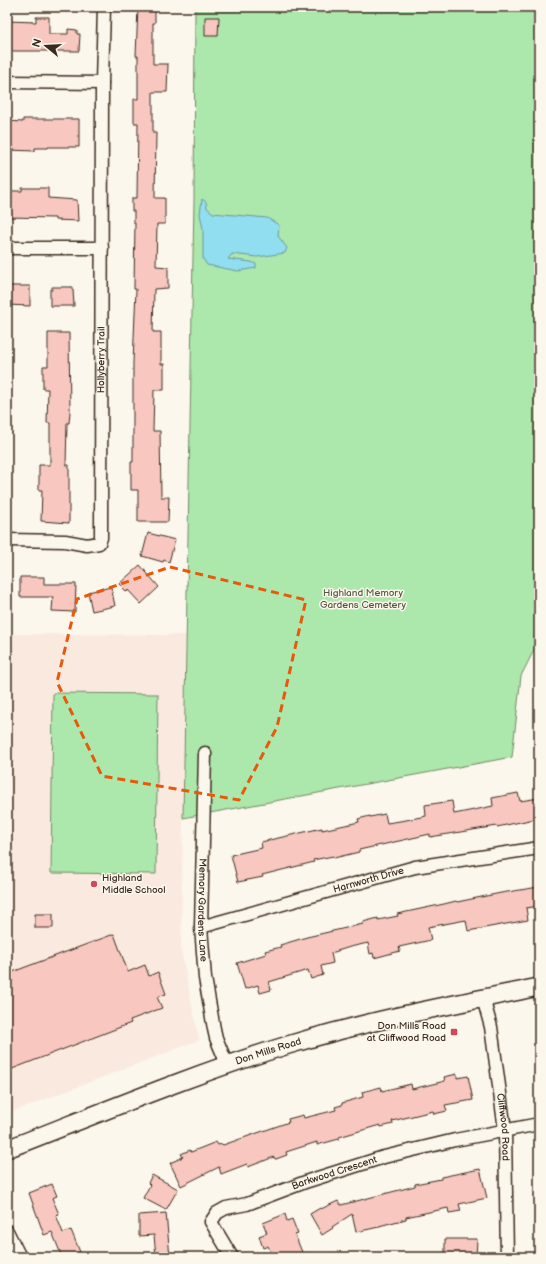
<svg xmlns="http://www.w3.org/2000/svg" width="546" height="1264" font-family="'Balsamiq Sans',sans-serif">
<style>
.built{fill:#fae9df}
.green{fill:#ace7ac;stroke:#748865}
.water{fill:#91def1;stroke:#6f969d}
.building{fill:#f8c8c0;stroke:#3b2a1e}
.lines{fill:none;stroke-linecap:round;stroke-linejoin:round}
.minor-casing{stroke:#3b2a1e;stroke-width:15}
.secondary-casing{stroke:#3b2a1e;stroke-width:20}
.minor{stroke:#fbf7ec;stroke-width:12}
.secondary{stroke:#fbf7ec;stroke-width:17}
.marked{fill:none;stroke:#e8590c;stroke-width:3;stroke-dasharray:8 5;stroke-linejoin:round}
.poi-dot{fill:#d1495b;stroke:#fbf7ec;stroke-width:1.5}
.labels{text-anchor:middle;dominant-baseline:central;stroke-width:3;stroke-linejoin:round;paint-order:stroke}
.street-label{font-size:10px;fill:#3b2a1e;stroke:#fbf7ec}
.park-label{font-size:10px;fill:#575942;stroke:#fbf7ec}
.poi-label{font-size:10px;fill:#3b2a1e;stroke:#fbf7ec;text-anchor:start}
</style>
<rect width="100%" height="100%" fill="#fbf7ec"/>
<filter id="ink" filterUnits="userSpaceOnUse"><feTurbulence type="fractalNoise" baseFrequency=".025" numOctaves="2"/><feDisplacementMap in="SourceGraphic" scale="8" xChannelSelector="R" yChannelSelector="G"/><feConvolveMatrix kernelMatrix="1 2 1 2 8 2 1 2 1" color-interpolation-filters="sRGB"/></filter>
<g filter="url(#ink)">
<path class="built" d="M 7,634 L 186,635 L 181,950 L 199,1040 L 7,1114 Z"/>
<path class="green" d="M 195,7 L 539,7 L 539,640 L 521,676 L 512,757 L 183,818 L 194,200 Z
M 53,693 L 158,694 L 156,874 L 51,873 Z"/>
<path class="water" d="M 202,199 L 206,202 L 207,208 L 213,213 L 267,218 L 279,225 L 278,236 L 287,248 L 285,253 L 257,257 L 232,254 L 228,259 L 251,262 L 256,264 L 256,268 L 238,271 L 207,265 L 203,259 L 203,229 L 200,214 Z"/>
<path class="building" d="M 138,7 L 155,7 L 155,23 L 153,23 L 153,64 L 168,64 L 167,92 L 153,92 L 153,133 L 156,133 L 155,198 L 165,198 L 165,224 L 157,224 L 156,266 L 168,267 L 168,288 L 154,289 L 153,332 L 161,332 L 161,364 L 164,364 L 164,390 L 154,390 L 153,431 L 160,431 L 161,497 L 169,497 L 168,522 L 138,522 L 138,490 L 131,490 L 131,462 L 133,462 L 133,363 L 136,289 L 134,289 L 135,223 L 134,223 L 134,211 L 132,211 L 132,198 L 137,198 L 138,123 L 134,123 L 134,99 L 138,99 L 138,56 L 136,56 Z
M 36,17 L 49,17 L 49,34 L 68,34 L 68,29 L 77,30 L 77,34 L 80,34 L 79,51 L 7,51 L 7,21 L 36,22 Z
M 205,17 L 219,17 L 218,36 L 205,36 Z
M 23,119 L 79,119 L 79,147 L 48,147 L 48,148 L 35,148 L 35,151 L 7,150 L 7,121 L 23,122 Z
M 22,188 L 48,188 L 48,198 L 77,200 L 78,221 L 55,220 L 55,218 L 7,217 L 7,191 L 22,191 Z
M 7,286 L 30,286 L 30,306 L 7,305 Z
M 52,287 L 72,287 L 72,290 L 73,290 L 74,306 L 50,306 L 50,290 L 52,290 Z
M 48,333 L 69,333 L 70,412 L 69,423 L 67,423 L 66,465 L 69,465 L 69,523 L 41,521 L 42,490 L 39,490 L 39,465 L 50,465 L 50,423 L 47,423 L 48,389 L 43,389 L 43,366 L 48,366 Z
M 148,533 L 175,540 L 169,562 L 164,560 L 163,562 L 142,556 Z
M 140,565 L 159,587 L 141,604 L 128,590 L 127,592 L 119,584 Z
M 20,577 L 44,577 L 44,584 L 76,584 L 75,612 L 52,611 L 53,597 L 20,597 Z
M 111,587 L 115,606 L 92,611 L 88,592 Z
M 518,793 L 520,801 L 539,798 L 539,818 L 497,827 L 497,826 L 430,837 L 430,834 L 359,850 L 359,852 L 334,858 L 333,856 L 313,860 L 314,862 L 262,875 L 263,877 L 238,882 L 231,855 L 262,848 L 261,842 L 322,828 L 322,830 L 359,822 L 358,819 L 370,816 L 370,817 L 385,814 L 387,823 L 406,820 L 426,816 L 425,805 L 452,801 L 454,814 L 474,810 L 493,806 L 492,798 Z
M 539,887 L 539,906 L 526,908 L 528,920 L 468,931 L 466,920 L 428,927 L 431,940 L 399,947 L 400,951 L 374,958 L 373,953 L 370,954 L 368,943 L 350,947 L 331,953 L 333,963 L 321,966 L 323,975 L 311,979 L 308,970 L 269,982 L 271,990 L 260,993 L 258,985 L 245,989 L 237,963 L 266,954 L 265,951 L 281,947 L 280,945 L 307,937 L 363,924 L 363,922 L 378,918 L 378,920 L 398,916 L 397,914 L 444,904 L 456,901 L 457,902 L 501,893 Z
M 35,914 L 53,914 L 53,928 L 35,928 Z
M 114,934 L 128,972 L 145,965 L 149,976 L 158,972 L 166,994 L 157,997 L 162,1008 L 130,1020 L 131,1023 L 7,1071 L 7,974 Z
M 457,1074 L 457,1078 L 468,1076 L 473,1100 L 445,1105 L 447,1111 L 434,1114 L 433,1111 L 392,1121 L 393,1124 L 381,1127 L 380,1125 L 339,1137 L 339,1139 L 317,1145 L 317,1142 L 286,1152 L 287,1155 L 276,1159 L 275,1159 L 274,1157 L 248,1167 L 247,1164 L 221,1174 L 219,1167 L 181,1186 L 170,1163 L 183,1157 L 181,1154 L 190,1150 L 191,1152 L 216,1142 L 218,1145 L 222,1144 L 223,1145 L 289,1122 L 288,1119 L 303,1115 L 304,1118 L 336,1110 L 335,1107 L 342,1105 L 342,1103 L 363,1097 L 362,1092 L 381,1087 L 382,1091 L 411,1084 L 412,1089 L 445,1081 L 444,1077 Z
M 480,1169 L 487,1198 L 459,1204 L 461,1211 L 449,1213 L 448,1208 L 406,1217 L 406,1219 L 379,1226 L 379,1227 L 356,1232 L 352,1214 L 332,1227 L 333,1228 L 322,1235 L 310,1214 L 320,1208 L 321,1209 L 338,1201 L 341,1205 L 415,1186 L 415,1184 L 441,1179 L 441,1177 Z
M 152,1175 L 178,1189 L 166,1210 L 143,1198 L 150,1185 L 148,1183 Z
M 52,1184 L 57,1196 L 52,1198 L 59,1214 L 56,1215 L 63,1233 L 71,1230 L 80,1252 L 67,1257 L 62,1257 L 52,1232 L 44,1235 L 29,1193 Z
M 166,1213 L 170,1257 L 156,1257 L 154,1235 L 139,1236 L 139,1215 Z
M 285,1214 L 287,1221 L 292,1219 L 298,1234 L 295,1235 L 304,1257 L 273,1257 L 268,1246 L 263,1248 L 259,1236 L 267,1233 L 263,1223 Z
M 445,1239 L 477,1239 L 476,1257 L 448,1257 L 448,1255 L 445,1255 Z"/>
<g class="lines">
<g class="minor-casing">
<g id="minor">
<path d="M 7,82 L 102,83"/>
<path d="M 7,248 L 102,248"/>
<path id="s1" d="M 7,540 L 65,541 L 87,545 L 99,543 L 101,538 L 102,83 L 104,7"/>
<path id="s2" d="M 205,753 L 201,927 L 205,978 L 214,1029 L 216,1038 L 227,1064"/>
<path id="s3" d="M 201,927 L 415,867 L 539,848"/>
<path id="s4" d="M 483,998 L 491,1027 L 505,1130 L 507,1257"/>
<path d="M 7,1231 L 20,1257"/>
<path id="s5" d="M 232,1257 L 211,1222 L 217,1213 L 226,1208 L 247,1204 L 308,1181 L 384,1157 L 455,1140 L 539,1124"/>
</g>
</g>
<g class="secondary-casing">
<g id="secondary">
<path id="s6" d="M 7,1149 C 100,1113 193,1074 288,1045 C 370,1020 455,1004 539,987"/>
</g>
</g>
<use href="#minor" class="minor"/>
<use href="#secondary" class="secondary"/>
</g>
</g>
<path class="marked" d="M 170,567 L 306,600 L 277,727 L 239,800 L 102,776 L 57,682 L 77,599 Z"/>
<g class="poi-dot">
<circle cx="94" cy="884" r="4"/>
<rect x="450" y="1028" width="8" height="8" rx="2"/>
</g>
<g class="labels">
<g class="street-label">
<text stroke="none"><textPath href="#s1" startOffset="276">Hollyberry Trail</textPath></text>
<text stroke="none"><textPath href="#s3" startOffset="174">Harnworth Drive</textPath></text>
<text stroke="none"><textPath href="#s2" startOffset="157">Memory Gardens Lane</textPath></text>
<text stroke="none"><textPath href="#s6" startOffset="279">Don Mills Road</textPath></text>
<text stroke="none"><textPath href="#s4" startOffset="131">Cliffwood Road</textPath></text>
<text stroke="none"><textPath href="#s5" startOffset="176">Barkwood Crescent</textPath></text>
</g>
<g class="park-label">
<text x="363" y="593">Highland Memory<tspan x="363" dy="12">Gardens Cemetery</tspan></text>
</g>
<g class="poi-label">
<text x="102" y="878">Highland<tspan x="102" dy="12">Middle School</tspan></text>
<text x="446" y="1026" text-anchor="end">Don Mills Road<tspan x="446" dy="12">at Cliffwood Road</tspan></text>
</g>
</g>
<rect width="546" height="1264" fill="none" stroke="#fbf7ec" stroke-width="24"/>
<rect x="12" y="12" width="522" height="1240" fill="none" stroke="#3b2a1e" stroke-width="1.5" filter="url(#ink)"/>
<g transform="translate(46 46) rotate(288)" stroke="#fbf7ec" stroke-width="3" paint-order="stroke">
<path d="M0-3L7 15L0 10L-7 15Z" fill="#3b2a1e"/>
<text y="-6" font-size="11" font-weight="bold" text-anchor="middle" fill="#3b2a1e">N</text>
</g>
</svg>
